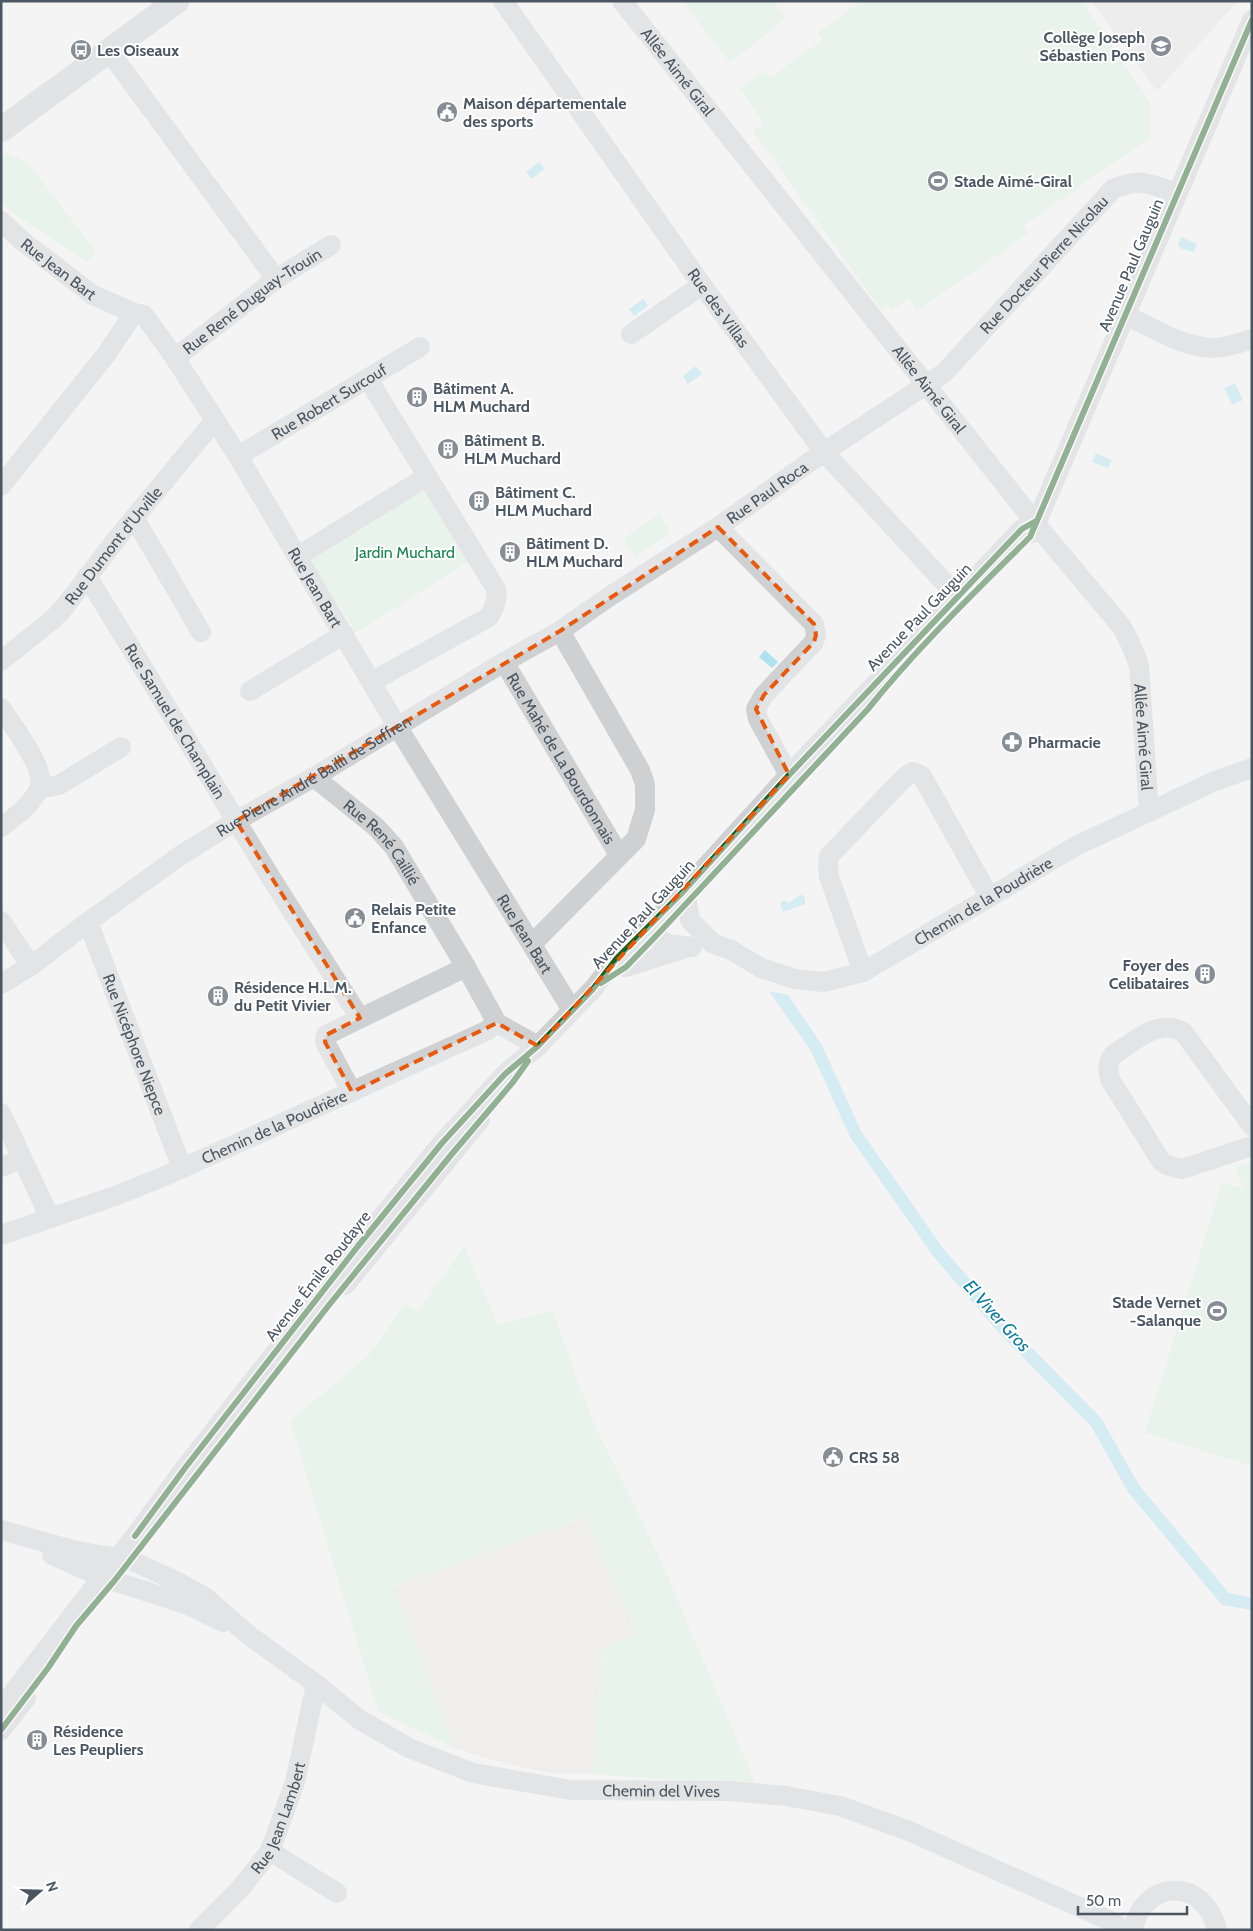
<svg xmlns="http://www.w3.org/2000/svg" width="1253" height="1931" font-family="Cabin,sans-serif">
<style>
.commercial{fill:#e8e7e3}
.education{fill:#e6e5e6}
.green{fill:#d9f2e3}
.water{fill:#aee2f0}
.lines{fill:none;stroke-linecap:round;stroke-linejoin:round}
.minor{stroke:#ced0d2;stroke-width:20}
.major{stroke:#caced1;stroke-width:25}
.cycleway-casing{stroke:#fff;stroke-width:9}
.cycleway{stroke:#1b5e20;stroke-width:6}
.marked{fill:none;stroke:#e8590c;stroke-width:4;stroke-dasharray:10 6;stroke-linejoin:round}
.labels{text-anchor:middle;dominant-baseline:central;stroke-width:4;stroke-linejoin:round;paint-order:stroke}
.poi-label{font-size:16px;font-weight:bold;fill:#4a5661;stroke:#fff;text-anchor:start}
.street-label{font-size:16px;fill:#4a5661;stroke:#fff}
.park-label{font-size:16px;fill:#17864f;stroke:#fff}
.water-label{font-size:18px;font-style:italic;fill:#0c7c9b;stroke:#fff}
</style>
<rect width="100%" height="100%" fill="#f4f4f4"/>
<path class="commercial" d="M 584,1517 L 637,1634 L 601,1650 L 593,1774 L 554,1774 L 500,1762 L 455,1748 L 393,1587 Z"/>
<path class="education" d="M 1091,1 L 1238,1 L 1157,91 Z"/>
<path class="green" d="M 682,1 L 773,1 L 786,18 L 730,63 Z
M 862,1 L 1082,1 L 1150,102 L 1151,137 L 1024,225 L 1029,233 L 917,311 L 909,299 L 892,311 L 888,305 L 881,310 L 753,131 L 763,123 L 740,88 L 766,71 L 770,77 L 823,40 L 818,32 Z
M 7,153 L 21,159 L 36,173 L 94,249 L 95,254 L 89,261 L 85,261 L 14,214 L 1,203 L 1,154 Z
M 425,488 L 471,560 L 356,633 L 310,560 Z
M 659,514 L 671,532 L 636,557 L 623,539 Z
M 1252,1162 L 1252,1466 L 1145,1433 L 1222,1182 L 1243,1189 L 1236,1167 Z
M 464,1246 L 498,1325 L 552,1310 L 593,1421 L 662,1563 L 755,1782 L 703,1782 L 593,1774 L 601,1650 L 637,1633 L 584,1517 L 393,1586 L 455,1748 L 378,1711 L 290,1421 L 369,1355 L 405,1304 L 419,1310 Z"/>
<path class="water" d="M 539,162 L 545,169 L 531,179 L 526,172 Z
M 1181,237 L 1197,244 L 1194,252 L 1182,249 L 1178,245 Z
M 643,299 L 648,306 L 634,316 L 629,309 Z
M 696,366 L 702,374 L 688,384 L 683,376 Z
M 1235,383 L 1243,400 L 1232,405 L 1224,388 Z
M 1096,453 L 1112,460 L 1108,468 L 1092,462 Z
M 765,650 L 778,662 L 772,668 L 759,657 Z
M 800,895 L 802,895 L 805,898 L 805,904 L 783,912 L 780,904 L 784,900 L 789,903 Z
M 769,991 L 788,995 L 822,1045 L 861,1131 L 943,1248 L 1008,1324 L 1101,1418 L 1139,1485 L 1229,1593 L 1252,1598 L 1252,1610 L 1222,1605 L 1128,1492 L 1091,1426 L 999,1333 L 933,1256 L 850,1137 L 811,1051 Z"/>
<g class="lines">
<g class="minor">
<path id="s1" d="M 503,1 L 702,285 L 824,452 L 957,596"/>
<path id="s2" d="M 622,1 L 1049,540 L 1122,627 L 1131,645 L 1139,665 L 1149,812"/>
<path d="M 109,51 L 276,279"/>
<path id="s3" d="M 1,221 L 21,240 L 93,295 L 134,313 L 144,315 L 175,358 L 238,456 L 397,726 L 572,1010"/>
<path d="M 1125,315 C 1153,328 1182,347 1213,348 C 1226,348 1240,343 1252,339"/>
<path d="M 631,334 L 702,285"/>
<path id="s4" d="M 175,358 L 276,279 L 331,245"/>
<path d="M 368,379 L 496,589 C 498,600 494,608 489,617 L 371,682"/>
<path id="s5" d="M 238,456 L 420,347"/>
<path d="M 1,486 L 105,356 L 134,313"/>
<path d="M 135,519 L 201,632"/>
<path d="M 718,527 L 814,624 L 816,635 L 814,642 L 764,695 L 756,709 L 758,719 L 789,775 L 793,780"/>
<path d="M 1032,533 L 1252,20"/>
<path d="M 298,556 L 426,477"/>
<path id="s6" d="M 87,576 L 271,878 L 360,1018"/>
<path id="s7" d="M 1,661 L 51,621 L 63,609 L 115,541 L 215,420"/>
<path id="s8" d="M 504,662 L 619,855"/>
<path d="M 250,691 L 344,634"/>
<path d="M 1,708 C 12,725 48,770 39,789 C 31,805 15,817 1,827"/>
<path id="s9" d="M 314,777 L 376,827 L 394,847 L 466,967 L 497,1023"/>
<path d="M 39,789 L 59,785 L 121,747"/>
<path id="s10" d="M 687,903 L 690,920 L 712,943 L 731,950 L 761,968 L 795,979 L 824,982 L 863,972 L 1076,846 L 1215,781 L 1252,768"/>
<path d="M 664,915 L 657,924 L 655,937 L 668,944 L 692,947"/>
<path d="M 1,921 L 31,966"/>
<path id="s11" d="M 88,922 L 182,1168"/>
<path d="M 532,944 L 636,839 L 645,810 L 645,784 L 640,770 L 560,631"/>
<path d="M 626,967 L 686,948"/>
<path d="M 863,972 L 829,877 L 828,865 L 829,856 L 906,776 L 913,772 L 922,776 L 989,896"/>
<path id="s12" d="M 1,984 L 31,966 L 88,922 L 181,855 L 236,821 L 314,777 L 504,662 L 560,631 L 607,598 L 718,527 L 824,452 L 944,373 L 1113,189 C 1141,177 1149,184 1177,193"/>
<path d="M 497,1023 L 538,1046"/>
<path d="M 352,1092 L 325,1042 L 326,1035 L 466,967"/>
<path d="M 1,1113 L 50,1218"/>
<path d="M 1252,1126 L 1184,1033 C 1160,1016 1134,1042 1113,1055 C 1107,1064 1107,1071 1111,1081 L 1161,1161 L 1167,1165 L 1182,1169 L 1252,1146"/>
<path d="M 1,1167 L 22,1159"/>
<path id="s13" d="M 1,1235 L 115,1196 L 165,1176 L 486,1031 L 497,1023"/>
<path d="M 345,1285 L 480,1120"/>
<path id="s14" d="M 1,1530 L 76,1551 L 130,1560 L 176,1581 L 205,1597 L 246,1633 L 316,1684 L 360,1720 L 409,1748 L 473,1773 L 570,1790 L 728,1791 L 786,1796 L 840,1806 L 909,1831 L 1115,1923 L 1122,1930"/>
<path d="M 52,1555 L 102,1577 L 188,1605 L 223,1622"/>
<path d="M 1,1708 L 102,1577 L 135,1536 L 185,1468 L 358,1246 L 442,1143 L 505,1074 L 538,1046 L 593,989 L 617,958 L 680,895 L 789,775 L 1022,529 L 1036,521"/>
<path d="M 1,1730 L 26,1698"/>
<path d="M 270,1851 L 337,1893"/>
<path id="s15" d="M 199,1930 L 239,1890 L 270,1851 L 295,1782 L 316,1684"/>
<path d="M 1133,1930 C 1143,1878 1205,1877 1217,1930"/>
</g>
<path class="major" d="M 1,130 L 177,1"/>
<g class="cycleway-casing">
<path id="cycleway" d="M 601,983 L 626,967 L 655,937 L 868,709 C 917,648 974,593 1030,537 L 1252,20
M 135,1536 L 185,1468 L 358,1246 L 442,1143 L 505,1074 L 538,1046 L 593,989 L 617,958 L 680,895 L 789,775 L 1022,529 L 1036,521
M 1,1730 L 48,1668 L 76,1626 L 115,1580 L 329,1305 L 451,1155 L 513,1082 L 528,1061"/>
</g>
<use href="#cycleway" class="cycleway"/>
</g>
<path d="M0 0H1253V1931H0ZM 718,527 L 814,624 L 816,635 L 814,642 L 764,695 L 756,709 L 789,775 L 538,1046 L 497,1023 L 352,1092 L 325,1042 L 326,1035 L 360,1018 L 236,821 L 560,631 Z" fill="#f4f4f4" fill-opacity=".55" fill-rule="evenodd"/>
<path class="marked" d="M 718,527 L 814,624 L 816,635 L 814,642 L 764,695 L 756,709 L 789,775 L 538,1046 L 497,1023 L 352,1092 L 325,1042 L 326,1035 L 360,1018 L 236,821 L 560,631 Z"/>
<defs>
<g id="school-disc" transform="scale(1.125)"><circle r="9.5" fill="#868d94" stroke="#fff"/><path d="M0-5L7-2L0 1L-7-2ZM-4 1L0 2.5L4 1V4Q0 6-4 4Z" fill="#fff"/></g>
<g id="bus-disc" transform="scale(1.125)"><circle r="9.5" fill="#868d94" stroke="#fff"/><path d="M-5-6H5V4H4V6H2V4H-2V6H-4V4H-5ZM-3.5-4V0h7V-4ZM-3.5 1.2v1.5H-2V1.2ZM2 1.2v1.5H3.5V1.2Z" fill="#fff"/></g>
<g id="civic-disc" transform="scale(1.125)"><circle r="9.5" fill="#868d94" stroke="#fff"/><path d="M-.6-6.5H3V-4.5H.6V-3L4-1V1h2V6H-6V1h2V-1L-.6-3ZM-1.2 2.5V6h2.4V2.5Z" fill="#fff"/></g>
<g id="stadium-disc" transform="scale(1.125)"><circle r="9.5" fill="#868d94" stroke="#fff"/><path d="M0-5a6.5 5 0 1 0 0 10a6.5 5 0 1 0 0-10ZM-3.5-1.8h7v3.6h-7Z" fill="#fff"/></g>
<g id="building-disc" transform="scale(1.125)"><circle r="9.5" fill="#868d94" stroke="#fff"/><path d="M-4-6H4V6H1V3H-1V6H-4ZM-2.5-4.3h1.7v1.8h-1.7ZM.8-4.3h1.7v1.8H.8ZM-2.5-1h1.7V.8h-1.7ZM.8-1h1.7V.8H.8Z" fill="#fff"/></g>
<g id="pharmacy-disc" transform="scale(1.125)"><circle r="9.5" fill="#868d94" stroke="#fff"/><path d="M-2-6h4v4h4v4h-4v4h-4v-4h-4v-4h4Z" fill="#fff"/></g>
</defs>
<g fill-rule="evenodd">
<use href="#school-disc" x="1161" y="46"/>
<use href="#bus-disc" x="81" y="50"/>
<use href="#civic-disc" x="447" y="112"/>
<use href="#stadium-disc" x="938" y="181"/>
<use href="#building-disc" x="417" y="397"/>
<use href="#building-disc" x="448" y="449"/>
<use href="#building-disc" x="479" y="501"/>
<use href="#building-disc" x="510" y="552"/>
<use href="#pharmacy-disc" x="1012" y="742"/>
<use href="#civic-disc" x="355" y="918"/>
<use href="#building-disc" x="1205" y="974"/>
<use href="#building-disc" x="218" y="996"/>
<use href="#stadium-disc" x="1217" y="1311"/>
<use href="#civic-disc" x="833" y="1457"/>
<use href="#building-disc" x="37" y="1740"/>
</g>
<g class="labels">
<g class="poi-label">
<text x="1145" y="37" text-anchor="end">Collège Joseph<tspan x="1145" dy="18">Sébastien Pons</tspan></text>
<text x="97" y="50">Les Oiseaux</text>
<text x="463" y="103">Maison départementale<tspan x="463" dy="18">des sports</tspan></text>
<text x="954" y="181">Stade Aimé-Giral</text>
<text x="433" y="388">Bâtiment A.<tspan x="433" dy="18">HLM Muchard</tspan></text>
<text x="464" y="440">Bâtiment B.<tspan x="464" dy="18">HLM Muchard</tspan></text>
<text x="495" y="492">Bâtiment C.<tspan x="495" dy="18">HLM Muchard</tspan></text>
<text x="526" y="543">Bâtiment D.<tspan x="526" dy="18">HLM Muchard</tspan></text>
<text x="1028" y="742">Pharmacie</text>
<text x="371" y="909">Relais Petite<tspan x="371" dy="18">Enfance</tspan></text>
<text x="1189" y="965" text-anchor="end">Foyer des<tspan x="1189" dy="18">Celibataires</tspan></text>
<text x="234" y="987">Résidence H.L.M.<tspan x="234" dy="18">du Petit Vivier</tspan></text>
<text x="1201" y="1302" text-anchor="end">Stade Vernet<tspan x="1201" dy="18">-Salanque</tspan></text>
<text x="849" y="1457">CRS 58</text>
<text x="53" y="1731">Résidence<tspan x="53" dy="18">Les Peupliers</tspan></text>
</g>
<g class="street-label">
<text stroke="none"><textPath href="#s2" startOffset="90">Allée Aimé Giral</textPath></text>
<text stroke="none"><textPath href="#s12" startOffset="1272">Rue Docteur Pierre Nicolau</textPath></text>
<text transform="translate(1131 265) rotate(-67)">Avenue Paul Gauguin</text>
<text stroke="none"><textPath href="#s3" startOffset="75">Rue Jean Bart</textPath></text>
<text stroke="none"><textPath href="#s4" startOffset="96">Rue René Duguay-Trouin</textPath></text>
<text stroke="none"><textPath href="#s1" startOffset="375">Rue des Villas</textPath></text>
<text stroke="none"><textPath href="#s2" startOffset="495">Allée Aimé Giral</textPath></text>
<text stroke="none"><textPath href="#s5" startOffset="106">Rue Robert Surcouf</textPath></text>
<text stroke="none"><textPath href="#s12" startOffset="911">Rue Paul Roca</textPath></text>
<text stroke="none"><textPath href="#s7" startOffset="162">Rue Dumont d'Urville</textPath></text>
<text stroke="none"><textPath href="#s3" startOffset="495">Rue Jean Bart</textPath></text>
<text transform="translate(919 617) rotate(-46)">Avenue Paul Gauguin</text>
<text stroke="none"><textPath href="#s6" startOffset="170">Rue Samuel de Champlain</textPath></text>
<text stroke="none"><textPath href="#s2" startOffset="915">Allée Aimé Giral</textPath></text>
<text stroke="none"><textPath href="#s8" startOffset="112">Rue Mahé de La Bourdonnais</textPath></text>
<text stroke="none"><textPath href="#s12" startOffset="376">Rue Pierre André Bailli de Suffren</textPath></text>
<text stroke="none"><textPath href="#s9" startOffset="95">Rue René Caillié</textPath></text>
<text stroke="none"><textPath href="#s10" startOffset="349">Chemin de la Poudrière</textPath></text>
<text transform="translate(643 914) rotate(-47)">Avenue Paul Gauguin</text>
<text stroke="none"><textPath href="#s3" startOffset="900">Rue Jean Bart</textPath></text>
<text stroke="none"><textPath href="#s11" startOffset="131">Rue Nicéphore Niepce</textPath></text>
<text stroke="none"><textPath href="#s13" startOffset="294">Chemin de la Poudrière</textPath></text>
<text transform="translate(318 1276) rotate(-52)">Avenue Émile Roudayre</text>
<text stroke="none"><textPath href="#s14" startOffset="729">Chemin del Vives</textPath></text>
<text stroke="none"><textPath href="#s15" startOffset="140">Rue Jean Lambert</textPath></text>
</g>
<g class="park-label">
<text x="405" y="552">Jardin Muchard</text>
</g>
<g class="water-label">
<text transform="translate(997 1316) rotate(48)">El Viver Gros</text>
</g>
</g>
<rect width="1253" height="1931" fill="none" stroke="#4a5661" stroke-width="5"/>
<g transform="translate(40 1891) rotate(70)" stroke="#ffffff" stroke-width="4" paint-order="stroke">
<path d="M0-4L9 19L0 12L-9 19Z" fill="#4a5661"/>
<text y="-8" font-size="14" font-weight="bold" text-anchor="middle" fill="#4a5661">N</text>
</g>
<path d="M1078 1906v8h109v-8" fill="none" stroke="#4a5661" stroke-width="2.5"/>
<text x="1086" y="1906" font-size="15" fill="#4a5661" stroke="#ffffff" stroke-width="4" paint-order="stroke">50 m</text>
</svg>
